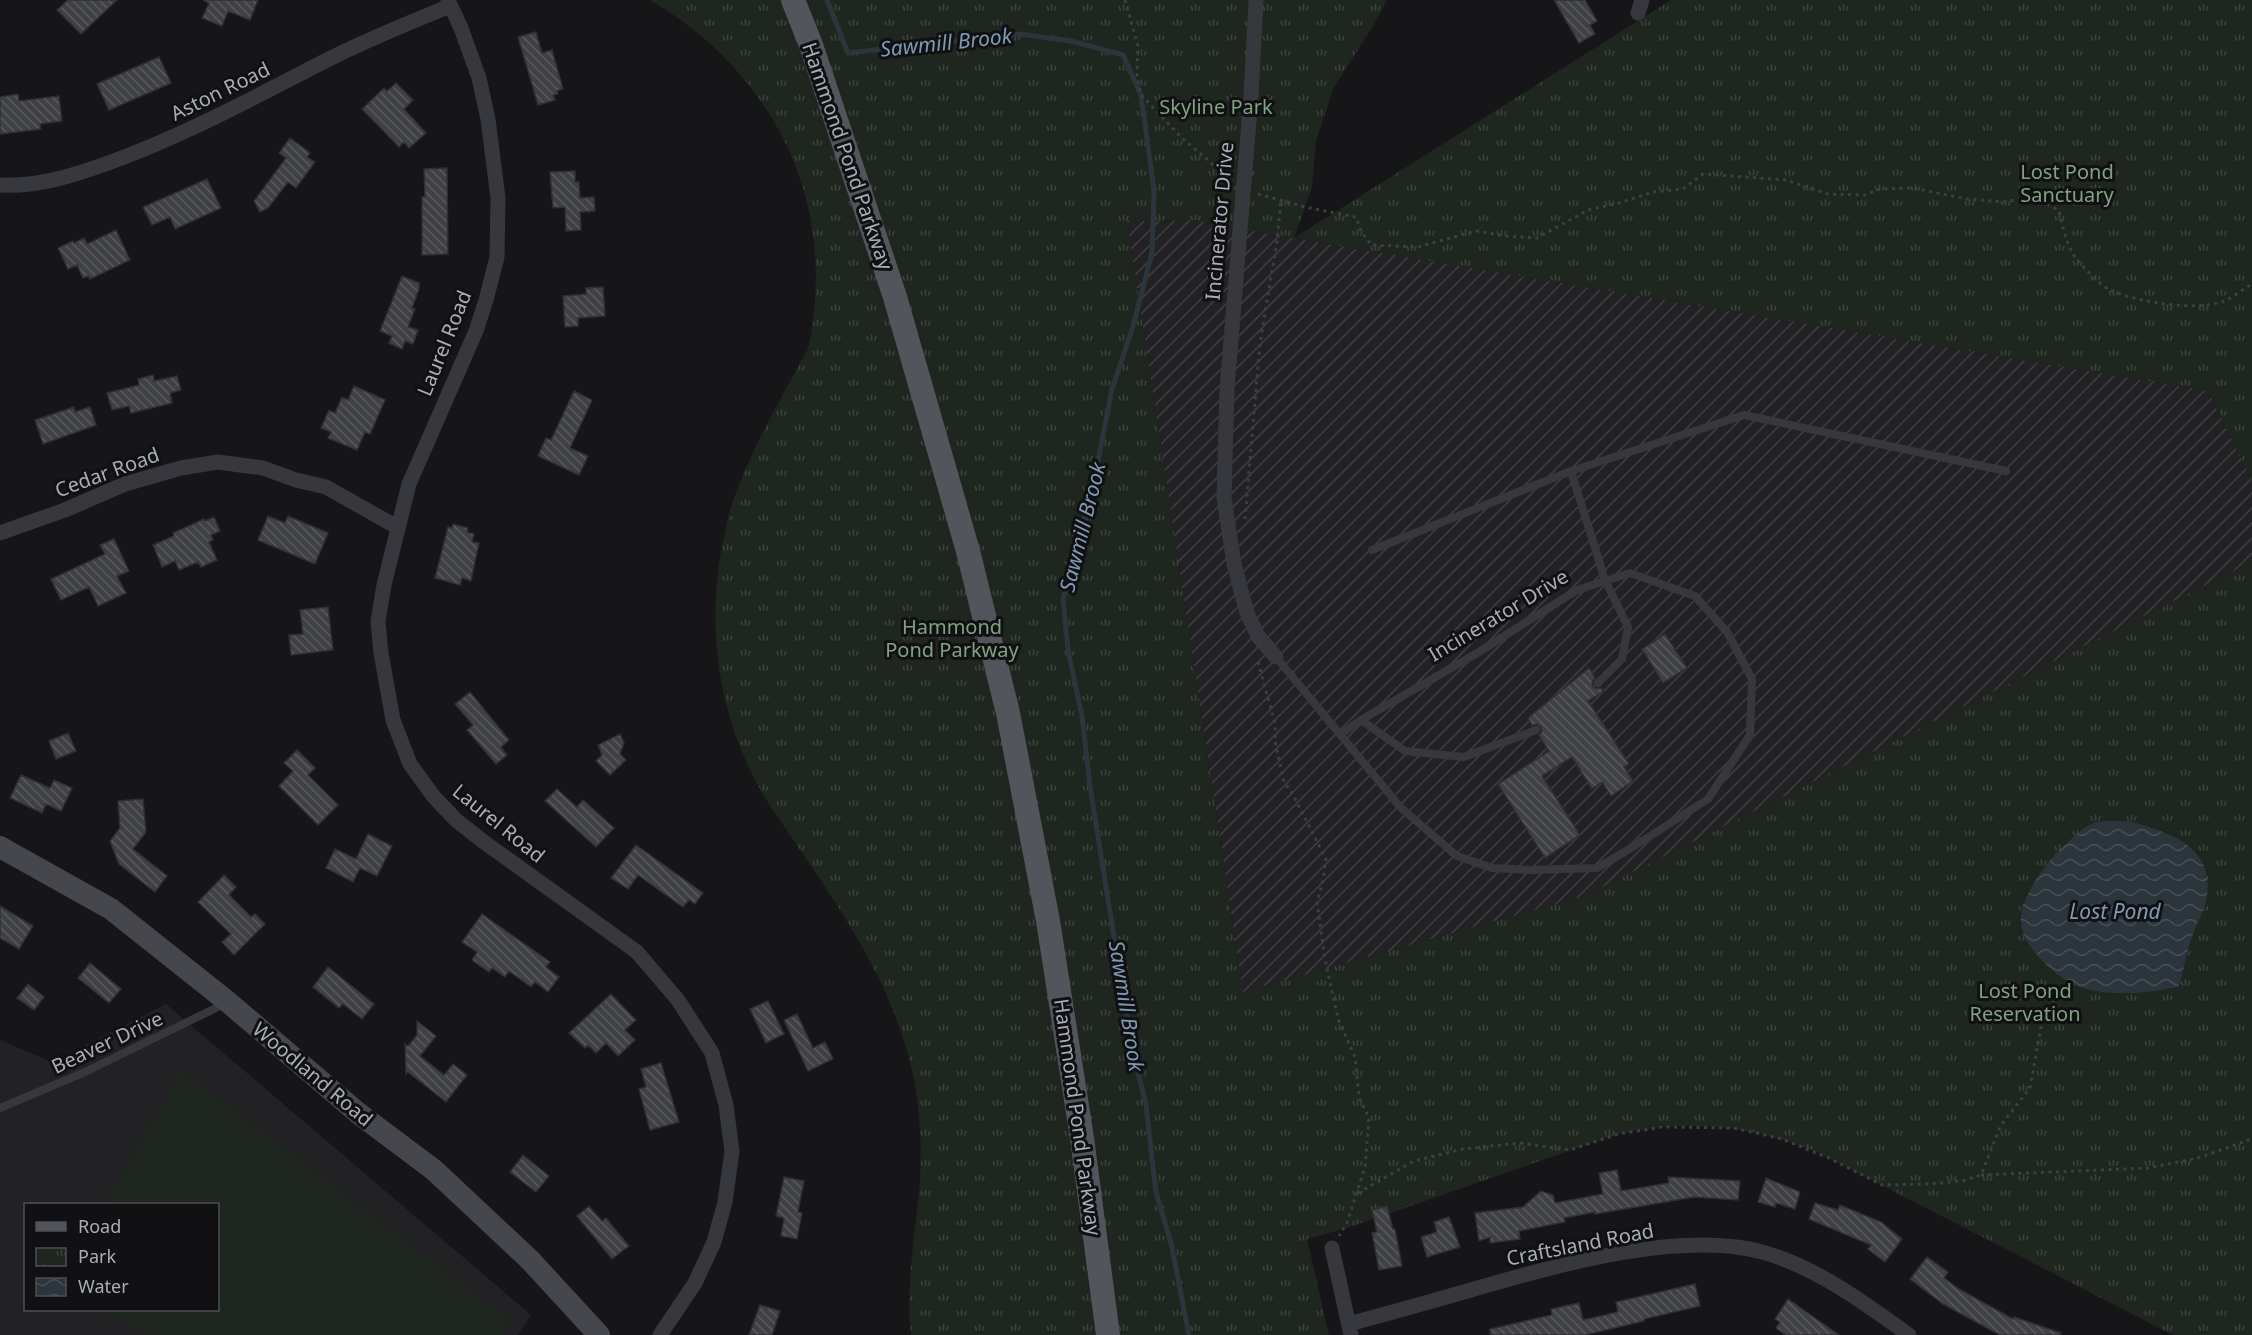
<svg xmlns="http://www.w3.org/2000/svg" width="2252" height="1335" font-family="'Noto Sans',sans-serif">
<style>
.built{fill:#222225;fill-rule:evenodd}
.industrial{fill:url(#industrial-furrows)}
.park{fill:url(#park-tufts)}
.pitch{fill:#1e261f}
.water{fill:url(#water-waves)}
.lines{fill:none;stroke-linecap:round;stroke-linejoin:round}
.stream{stroke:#2c353c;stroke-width:5}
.building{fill:url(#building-back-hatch);stroke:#303034;stroke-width:1.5}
.path{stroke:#3d3f44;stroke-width:3;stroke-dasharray:3 4.5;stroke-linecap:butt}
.lane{stroke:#37383d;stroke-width:8}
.street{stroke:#37383d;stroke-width:15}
.secondary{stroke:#45474d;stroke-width:22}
.primary{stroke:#53555c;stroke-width:24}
.labels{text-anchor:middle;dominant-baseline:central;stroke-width:6;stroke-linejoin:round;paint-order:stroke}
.street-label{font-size:20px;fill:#a8adb8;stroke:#111113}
.park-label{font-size:20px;fill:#7fa381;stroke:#111113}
.water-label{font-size:21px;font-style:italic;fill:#7f9bb3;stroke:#111113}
</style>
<defs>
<pattern id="industrial-furrows" width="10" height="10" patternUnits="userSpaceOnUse" patternTransform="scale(1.5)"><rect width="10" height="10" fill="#222225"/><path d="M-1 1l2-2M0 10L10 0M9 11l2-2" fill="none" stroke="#3f3f43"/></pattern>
<pattern id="park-tufts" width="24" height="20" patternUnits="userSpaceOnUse" patternTransform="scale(1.5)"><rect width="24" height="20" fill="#1e261f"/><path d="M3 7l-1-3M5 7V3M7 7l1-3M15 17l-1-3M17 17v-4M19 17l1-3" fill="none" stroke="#3c433d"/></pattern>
<pattern id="water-waves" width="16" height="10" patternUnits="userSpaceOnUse" patternTransform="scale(1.5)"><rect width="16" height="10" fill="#2c353c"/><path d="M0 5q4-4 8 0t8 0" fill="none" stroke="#485056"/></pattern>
<pattern id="building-back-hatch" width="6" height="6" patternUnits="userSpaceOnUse" patternTransform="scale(1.5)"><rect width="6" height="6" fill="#404145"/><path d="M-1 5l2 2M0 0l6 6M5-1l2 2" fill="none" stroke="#595a5e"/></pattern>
</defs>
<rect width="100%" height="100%" fill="#161618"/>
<path class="built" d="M 166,1004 L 531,1315 L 518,1335 L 0,1335 L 0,1040 L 52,1062 ZM 26,1204 L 218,1204 L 218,1310 L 26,1310 Z"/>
<path class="industrial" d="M 1195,220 L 1293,238 L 2208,391 L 2252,481 L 2252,562 L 1585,896 L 1243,992 L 1127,221 Z"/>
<path class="park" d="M 650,0 L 1387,0 L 1376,21 L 1333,89 L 1316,141 L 1312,187 L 1294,238 L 1671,0 L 2252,0 L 2252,481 L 2208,391 L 1293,238 L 1195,220 L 1127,221 L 1243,992 L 1585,896 L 2252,562 L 2252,1335 L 2173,1335 L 1817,1152 C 1752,1125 1687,1119 1618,1134 L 1347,1228 L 1307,1239 L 1329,1335 L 911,1335 C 906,1287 914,1240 919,1193 C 923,1146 920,1096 907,1051 C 882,963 827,890 777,816 C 722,737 703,636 723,542 C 726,529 728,514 733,501 C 752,448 781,398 808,349 C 839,205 776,74 650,0 Z"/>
<path class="pitch" d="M 181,1070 L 511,1321 L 502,1335 L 148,1335 L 103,1310 L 218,1310 L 218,1204 L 105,1204 Z"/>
<path class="water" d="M 2129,821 C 2167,832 2214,845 2207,895 C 2205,911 2194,927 2190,943 C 2185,958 2184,973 2178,987 C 2146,993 2115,997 2083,988 C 2058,981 2017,943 2021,916 C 2024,895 2041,870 2054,856 C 2065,845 2082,826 2097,822 C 2107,820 2120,822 2129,821 Z"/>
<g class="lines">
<path class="stream" d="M 827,0 L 848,53 L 1019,34 L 1071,41 L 1123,55 L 1141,95 L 1154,190 L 1152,253 L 1133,326 L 1112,389 L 1091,496 L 1073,552 L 1063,600 L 1068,650 L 1082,716 L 1090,786 L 1114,937 L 1132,1047 L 1146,1105 L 1156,1192 L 1171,1243 L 1189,1335"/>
</g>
<path class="building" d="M 68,0 L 117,0 L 81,34 L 57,10 Z
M 203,0 L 258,0 L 250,20 L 228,11 L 222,26 L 202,18 L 209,3 Z
M 1554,0 L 1585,0 L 1597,21 L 1590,25 L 1595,34 L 1579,43 Z
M 536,32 L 542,53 L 552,50 L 563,89 L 557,91 L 558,94 L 553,95 L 555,100 L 538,105 L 518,37 Z
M 159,57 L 171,83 L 109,110 L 97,84 Z
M 396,83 L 413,100 L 404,109 L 426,133 L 409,148 L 404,142 L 399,147 L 362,109 L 384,88 L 387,91 Z
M 18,94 L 19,101 L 59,96 L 62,121 L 40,124 L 41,129 L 0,134 L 0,97 Z
M 290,138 L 310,153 L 307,157 L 315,162 L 296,188 L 288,182 L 268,208 L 260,212 L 254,201 L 286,158 L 279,153 Z
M 447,168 L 448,254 L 422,255 L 422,197 L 425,197 L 424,169 Z
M 575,171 L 575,182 L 579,182 L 580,198 L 594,197 L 595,211 L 580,212 L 581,230 L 566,231 L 565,207 L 553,208 L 550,172 Z
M 207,179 L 221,208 L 175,229 L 170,217 L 152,225 L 143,207 Z
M 116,230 L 130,260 L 90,279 L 88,276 L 83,278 L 77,265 L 68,269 L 58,248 L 73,241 L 74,243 L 84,238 L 87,244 Z
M 402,276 L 419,283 L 419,289 L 412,308 L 415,309 L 408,327 L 418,330 L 413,344 L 405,341 L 402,349 L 389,343 L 392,336 L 380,331 Z
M 603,287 L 605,316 L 578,318 L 578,326 L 565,327 L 563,296 L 586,294 L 586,288 Z
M 153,375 L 154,381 L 177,376 L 181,390 L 170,393 L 172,403 L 131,413 L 129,406 L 112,410 L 107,393 L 139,385 L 138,379 Z
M 354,386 L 385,400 L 370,434 L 365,432 L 357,450 L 328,438 L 331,432 L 321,428 L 329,410 L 335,413 L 342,397 L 348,400 Z
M 574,391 L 592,400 L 570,448 L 588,456 L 579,475 L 538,456 L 546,438 L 551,440 Z
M 74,407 L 75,412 L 90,407 L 96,425 L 43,444 L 35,420 Z
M 268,516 L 285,523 L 288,516 L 328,533 L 315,564 L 258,540 Z
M 214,517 L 220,531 L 211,535 L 213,540 L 209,542 L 217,560 L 201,567 L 198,562 L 179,570 L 175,561 L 162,567 L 153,545 L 174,536 L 173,533 L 204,519 L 205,521 Z
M 453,524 L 468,528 L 467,532 L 474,534 L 472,542 L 479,543 L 471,581 L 462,578 L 460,585 L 435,578 L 448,527 L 452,528 Z
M 114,539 L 129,571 L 117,576 L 126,593 L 98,606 L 89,587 L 61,600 L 51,579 L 105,554 L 100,545 Z
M 328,607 L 333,650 L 291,655 L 289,635 L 303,634 L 300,610 Z
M 1665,634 L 1687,668 L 1663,683 L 1642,649 Z
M 1589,668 L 1595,678 L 1592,682 L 1593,687 L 1597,689 L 1601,688 L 1604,691 L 1588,701 L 1629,764 L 1624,767 L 1633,781 L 1611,796 L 1602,782 L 1592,789 L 1572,757 L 1542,776 L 1580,835 L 1545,858 L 1498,784 L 1549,751 L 1539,735 L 1542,732 L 1541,727 L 1538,724 L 1532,725 L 1528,718 Z
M 470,692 L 509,740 L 501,747 L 507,755 L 496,764 L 467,730 L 473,725 L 455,704 Z
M 68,733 L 76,751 L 56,759 L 49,741 Z
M 620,734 L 624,743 L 620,754 L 626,760 L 610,775 L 596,761 L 602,755 L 598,745 Z
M 297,750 L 315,768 L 308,775 L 338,805 L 318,825 L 279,786 L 293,771 L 284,763 Z
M 21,775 L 50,788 L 54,780 L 72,788 L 61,811 L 46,804 L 42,813 L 10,798 Z
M 557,789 L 577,807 L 583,800 L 614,828 L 596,847 L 545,801 Z
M 143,799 L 146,832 L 133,849 L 167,876 L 155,892 L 119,864 L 110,841 L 120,828 L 118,801 Z
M 368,834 L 392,846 L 377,876 L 360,868 L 353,882 L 326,868 L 335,849 L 356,859 Z
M 636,845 L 703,893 L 695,904 L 689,900 L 683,907 L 638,875 L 628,889 L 611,878 Z
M 224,875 L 236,887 L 229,895 L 251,917 L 255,914 L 265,924 L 234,955 L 222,942 L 231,934 L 198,902 Z
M 0,906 L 33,926 L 19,949 L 0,938 Z
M 482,914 L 550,962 L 546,967 L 559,977 L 548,992 L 535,982 L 531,987 L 509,971 L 505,977 L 492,968 L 489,972 L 472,960 L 477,952 L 462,942 Z
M 90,963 L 121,989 L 109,1003 L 78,978 Z
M 328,967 L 374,1004 L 362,1019 L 343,1004 L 339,1008 L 313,987 Z
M 28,984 L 44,997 L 34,1010 L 17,998 Z
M 611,994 L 636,1020 L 625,1030 L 635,1040 L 618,1056 L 606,1043 L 596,1053 L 588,1045 L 585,1048 L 569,1033 Z
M 768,1001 L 784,1034 L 766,1043 L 750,1009 Z
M 797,1014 L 813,1048 L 825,1042 L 833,1059 L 808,1071 L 784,1020 Z
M 417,1021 L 436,1036 L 420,1056 L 444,1075 L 453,1064 L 467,1075 L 446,1102 L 408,1072 L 406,1074 L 405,1044 L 408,1046 L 417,1035 Z
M 661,1063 L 679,1122 L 650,1130 L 639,1089 L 646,1087 L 641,1069 Z
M 523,1155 L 549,1176 L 536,1192 L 510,1172 Z
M 1617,1170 L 1621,1191 L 1669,1183 L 1668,1177 L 1740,1181 L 1738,1200 L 1694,1197 L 1595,1214 L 1595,1212 L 1564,1218 L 1565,1222 L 1519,1231 L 1520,1239 L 1490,1243 L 1490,1237 L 1479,1241 L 1475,1213 L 1523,1207 L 1541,1191 L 1553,1195 L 1555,1203 L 1603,1194 L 1599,1173 Z
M 784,1177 L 804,1181 L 798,1212 L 802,1213 L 797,1239 L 781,1236 L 784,1218 L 776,1216 Z
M 1766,1178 L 1800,1192 L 1795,1209 L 1776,1203 L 1775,1207 L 1758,1202 Z
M 1815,1203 L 1838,1210 L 1840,1205 L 1881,1222 L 1902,1239 L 1885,1262 L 1868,1249 L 1871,1245 L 1809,1219 Z
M 589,1206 L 602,1221 L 606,1218 L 629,1246 L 612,1259 L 577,1216 Z
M 1387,1206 L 1393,1229 L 1395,1229 L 1402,1266 L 1379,1270 L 1372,1233 L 1377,1232 L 1372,1210 Z
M 1449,1217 L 1460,1247 L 1427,1257 L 1421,1237 L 1437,1232 L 1434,1222 Z
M 1927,1257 L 1948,1272 L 1944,1278 L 1959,1289 L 2013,1319 L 2014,1317 L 2061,1333 L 2060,1335 L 2000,1335 L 1943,1304 L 1910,1279 Z
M 1695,1284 L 1700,1306 L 1644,1319 L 1644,1321 L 1585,1335 L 1490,1335 L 1490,1329 L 1552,1315 L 1551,1309 L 1579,1303 L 1583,1320 L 1618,1312 L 1616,1302 Z
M 1788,1299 L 1839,1335 L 1786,1335 L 1776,1328 L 1780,1322 L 1775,1319 Z
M 760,1305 L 780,1311 L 772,1335 L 749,1335 Z"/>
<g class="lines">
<path class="path" d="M 1125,0 L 1138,46 L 1137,74 L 1141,95 L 1182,138 L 1229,178
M 1258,194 L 1305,207 L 1356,217 L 1361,231 L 1371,245 L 1418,247 L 1476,231 L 1505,236 L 1537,238 L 1588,210 L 1619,203 L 1653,192 L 1683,189 L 1703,174 L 1786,180 L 1828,194 L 1865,195 L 1880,189 L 1913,188 L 1967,199 L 2004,202 L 2020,199 L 2043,201 L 2059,211 C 2063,228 2067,249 2079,262 C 2087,271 2100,285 2110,290 C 2137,302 2196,312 2224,301 C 2234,297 2243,289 2252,284
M 1245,519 L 1260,343 L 1277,241 L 1281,199
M 1258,662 L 1275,723 L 1275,741 L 1284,782 L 1293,795 L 1326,859 L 1323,881 L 1317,902 L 1325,959 L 1338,1019 L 1355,1057 L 1359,1097 L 1369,1118 L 1365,1167 L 1347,1223 L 1339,1236
M 1827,1157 L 1882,1185 L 1928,1184 L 1962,1181 L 1981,1175 L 2001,1125 L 2030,1088 L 2042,1021 L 2053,1001
M 1981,1175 L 2148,1168 L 2198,1158 L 2252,1139
M 1358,1193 L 1414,1161 L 1463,1149 L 1520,1143 L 1570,1150 L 1618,1134 L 1663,1127 L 1734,1128 L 1782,1139 L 1826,1157"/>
<path class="lane" d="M 1571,471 L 1744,415 L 2006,471
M 1372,550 L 1571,471 L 1605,580 L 1628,627 L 1622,659 L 1598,683
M 1276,657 L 1401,808 L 1457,856 L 1492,868 L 1529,870 L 1597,868 L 1633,847 L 1708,799 L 1750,735 L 1752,679 L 1727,632 L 1695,596 L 1630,573 L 1577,590 L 1479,652 L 1361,720 L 1341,734
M 1361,720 L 1405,751 L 1464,757 L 1536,730
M 0,1108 L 85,1072 L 224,1004"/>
<path class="street" d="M 448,0 L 461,28 L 479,78 L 488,119 L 498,198 L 497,257 L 486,300 L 476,331 L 409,484 L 384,585 L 378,621 L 381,653 L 393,720 L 410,764 L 434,797 L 456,820 L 484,842 L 637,952 L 678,1000 L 712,1053 L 726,1105 L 732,1151 L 725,1202 L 714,1242 L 695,1283 L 660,1335
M 1256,0 L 1251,97 L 1227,389 L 1224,498 L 1234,564 L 1247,613 L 1258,636 L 1276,657
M 1638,13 L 1642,0
M 0,185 C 39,187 75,175 111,162 C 185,135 255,97 325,61 C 366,40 408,23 450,6
M 0,533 L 65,510 L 125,484 L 181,468 L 218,462 L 263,468 L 296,480 L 326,487 L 397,527
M 1332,1248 L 1351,1335
M 1349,1324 C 1393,1312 1437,1300 1481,1287 C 1562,1264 1690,1227 1772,1255 C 1823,1272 1866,1304 1909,1335"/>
<path class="secondary" d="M 0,847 L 111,909 L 228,1002 L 358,1113 L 434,1170 L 530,1260 L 599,1335"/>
<path class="primary" d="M 793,0 L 811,45 L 895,297 L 968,551 L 1008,713 L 1048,921 L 1082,1138 L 1108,1335"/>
</g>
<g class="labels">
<g class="street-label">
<text transform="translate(220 91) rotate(-26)">Aston Road</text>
<text transform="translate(848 156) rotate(71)">Hammond Pond Parkway</text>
<text transform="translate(1219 221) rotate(-85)">Incinerator Drive</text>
<text transform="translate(444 343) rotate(-68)">Laurel Road</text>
<text transform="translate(107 472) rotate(-20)">Cedar Road</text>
<text transform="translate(1498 615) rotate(-31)">Incinerator Drive</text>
<text transform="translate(499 823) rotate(39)">Laurel Road</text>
<text transform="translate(107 1042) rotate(-25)">Beaver Drive</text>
<text transform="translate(313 1074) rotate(40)">Woodland Road</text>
<text transform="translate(1078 1117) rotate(82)">Hammond Pond Parkway</text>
<text transform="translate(1580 1244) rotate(-11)">Craftsland Road</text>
</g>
<g class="park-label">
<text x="1216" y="106">Skyline Park</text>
<text x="2067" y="171">Lost Pond<tspan x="2067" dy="23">Sanctuary</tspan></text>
<text x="952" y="626">Hammond<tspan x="952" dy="23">Pond Parkway</tspan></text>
<text x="2025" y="990">Lost Pond<tspan x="2025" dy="23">Reservation</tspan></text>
</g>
<g class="water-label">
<text transform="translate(946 42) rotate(-6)">Sawmill Brook</text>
<text transform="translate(1082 527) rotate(-76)">Sawmill Brook</text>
<text x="2115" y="911">Lost Pond</text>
<text transform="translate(1127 1006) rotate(81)">Sawmill Brook</text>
</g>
</g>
<rect x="24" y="1203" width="195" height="108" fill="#111113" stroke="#4d4f55" stroke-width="1.5"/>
<rect x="36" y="1222" width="30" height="9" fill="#53555c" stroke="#4d4f55" stroke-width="1.5"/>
<text x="78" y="1233" font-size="18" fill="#a8adb8">Road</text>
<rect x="36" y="1248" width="30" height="18" fill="url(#park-tufts)" stroke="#4d4f55" stroke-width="1.5"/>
<text x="78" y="1263" font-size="18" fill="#a8adb8">Park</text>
<rect x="36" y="1278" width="30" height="18" fill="url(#water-waves)" stroke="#4d4f55" stroke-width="1.5"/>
<text x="78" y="1293" font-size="18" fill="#a8adb8">Water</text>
</svg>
